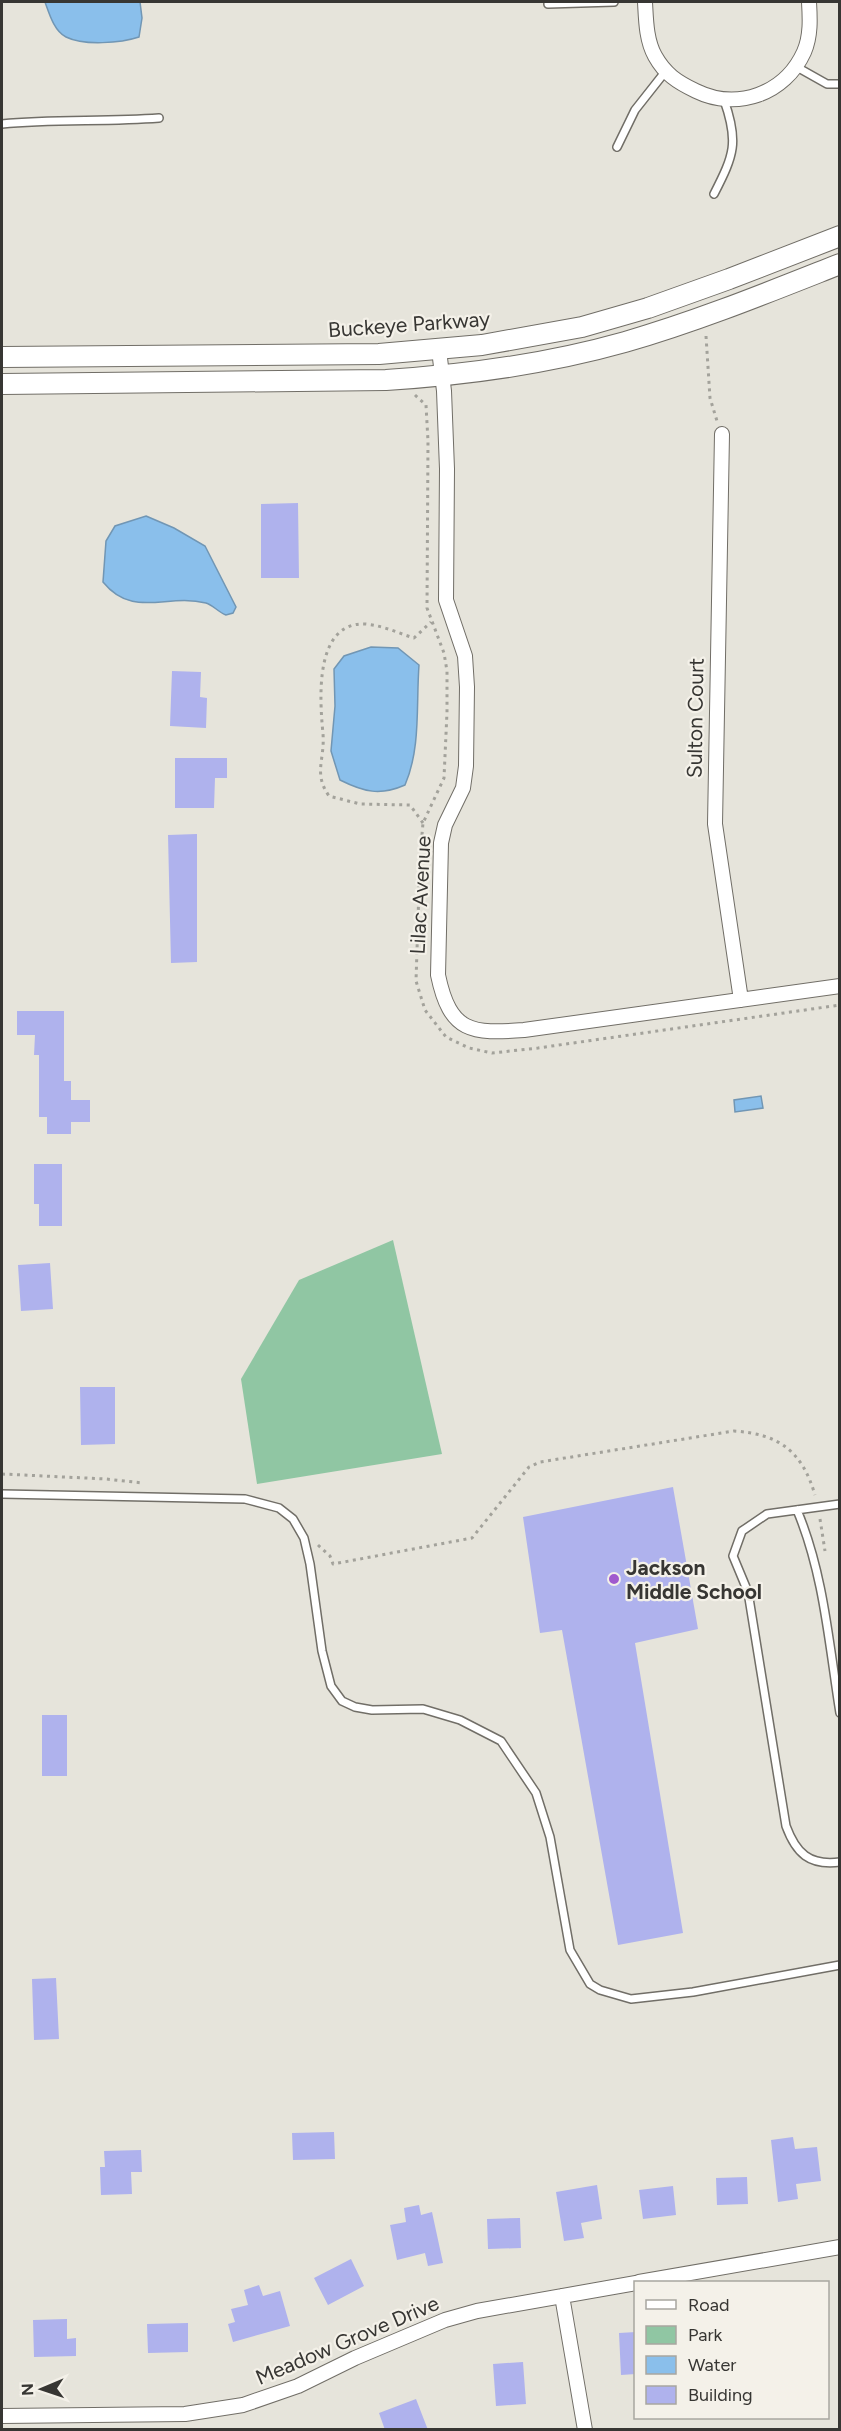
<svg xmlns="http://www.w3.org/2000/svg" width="841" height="2431" font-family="Figtree,sans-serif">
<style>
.green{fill:#90c6a3}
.water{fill:#8abfeb;stroke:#7196b4;stroke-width:1.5}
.building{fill:#afb2ed}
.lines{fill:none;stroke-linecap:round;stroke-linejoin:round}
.lane-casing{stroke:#716e67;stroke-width:10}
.street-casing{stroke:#716e67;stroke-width:16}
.secondary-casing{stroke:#716e67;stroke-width:22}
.path{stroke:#a3a29b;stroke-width:3;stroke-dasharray:3 4.5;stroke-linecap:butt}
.lane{stroke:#fff;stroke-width:7}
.street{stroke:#fff;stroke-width:14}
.secondary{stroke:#fff;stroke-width:20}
.poi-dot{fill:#a05ace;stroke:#f4f1e9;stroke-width:2}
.labels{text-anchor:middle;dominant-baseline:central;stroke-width:4.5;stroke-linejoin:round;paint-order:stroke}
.street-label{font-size:21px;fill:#373633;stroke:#f4f1e9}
.poi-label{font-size:21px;font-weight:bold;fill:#373633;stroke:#f4f1e9;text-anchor:start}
</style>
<rect width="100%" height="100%" fill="#e6e4db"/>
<path class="green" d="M 393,1240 L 442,1454 L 257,1484 L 241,1379 L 299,1280 Z"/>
<path class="water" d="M 45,2 L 140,2 L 142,18 L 139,37 C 121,43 84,46 66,37 C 54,31 49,13 45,2 Z
M 146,516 L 174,528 L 205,546 L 236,607 L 233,613 L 226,615 C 218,612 213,605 206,603 C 166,593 133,619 103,582 L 106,541 L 115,526 Z
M 371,647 L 398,648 L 419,665 C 416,705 421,748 405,785 C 380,796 364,792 340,780 L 331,751 L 335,706 L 334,669 L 344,656 Z
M 761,1096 L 763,1108 L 735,1112 L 734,1100 Z"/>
<path class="building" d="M 298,503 L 299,578 L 261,578 L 261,504 Z
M 172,671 L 201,672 L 200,697 L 207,698 L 206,728 L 170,726 Z
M 175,758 L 227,758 L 227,778 L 215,778 L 214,808 L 175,808 Z
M 197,834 L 197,962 L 171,963 L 168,835 Z
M 17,1011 L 64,1011 L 64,1081 L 71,1081 L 71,1100 L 90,1100 L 90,1122 L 71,1122 L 71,1134 L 47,1134 L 47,1117 L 39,1117 L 39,1055 L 34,1055 L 35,1035 L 17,1035 Z
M 34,1164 L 62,1164 L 62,1226 L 39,1226 L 39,1204 L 34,1204 Z
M 50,1263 L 53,1309 L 21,1311 L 18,1265 Z
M 80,1387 L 115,1387 L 115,1444 L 81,1445 Z
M 673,1487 L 698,1629 L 635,1643 L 683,1933 L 618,1945 L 562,1630 L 540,1633 L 523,1517 Z
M 42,1715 L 67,1715 L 67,1776 L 42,1776 Z
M 56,1978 L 59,2039 L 34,2040 L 32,1979 Z
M 334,2132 L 335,2159 L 293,2160 L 292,2133 Z
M 793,2137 L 795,2149 L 817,2147 L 821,2181 L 796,2184 L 798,2199 L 778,2202 L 771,2140 Z
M 141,2150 L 142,2172 L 131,2172 L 132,2194 L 101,2195 L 100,2167 L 105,2167 L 104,2151 Z
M 747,2177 L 748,2204 L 717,2205 L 716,2178 Z
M 597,2185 L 602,2219 L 581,2223 L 584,2238 L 564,2241 L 556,2192 Z
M 673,2186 L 676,2215 L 643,2219 L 639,2190 Z
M 419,2205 L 421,2215 L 432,2212 L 443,2263 L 428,2266 L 425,2253 L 397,2260 L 390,2225 L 406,2222 L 404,2208 Z
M 520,2218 L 521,2248 L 488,2249 L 487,2219 Z
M 351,2259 L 364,2286 L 328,2305 L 314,2278 Z
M 259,2285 L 263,2296 L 280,2291 L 290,2326 L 233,2342 L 228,2324 L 235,2322 L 231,2309 L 248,2305 L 244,2290 Z
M 67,2319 L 67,2339 L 76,2338 L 76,2356 L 34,2357 L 33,2320 Z
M 188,2323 L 188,2352 L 148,2353 L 147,2324 Z
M 636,2332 L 636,2374 L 621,2375 L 619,2333 Z
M 523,2362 L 526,2404 L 496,2406 L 493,2364 Z
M 416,2399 L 428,2430 L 385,2430 L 379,2413 Z"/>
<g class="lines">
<g class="lane-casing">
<path id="lane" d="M 548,4 L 614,2
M 795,66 L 827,84 L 840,84
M 2,124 C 54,119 106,122 159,118
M 617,147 L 635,110 L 665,72
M 714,194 C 734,155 739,142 724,100
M 2,1494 L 245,1499 L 279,1508 L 293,1519 L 304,1538 L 310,1564 L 322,1651 L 331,1686 L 342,1701 L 355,1707 L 372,1710 L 423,1709 L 460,1720 L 501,1741 L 536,1793 L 550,1837 L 570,1950 L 590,1984 L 600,1990 L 631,1999 L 693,1992 L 840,1965
M 840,1504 L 767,1514 L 742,1531 L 733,1556 L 748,1592 L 786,1826 C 796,1853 809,1866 840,1862
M 797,1510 C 824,1574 829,1645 840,1713"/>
</g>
<g class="street-casing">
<path id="street" d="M 645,2 C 646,19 646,40 655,56 C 665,74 677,82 696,91 C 737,111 785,94 804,52 C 811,36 810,18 809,2
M 439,350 L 444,391 L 447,469 L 446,600 L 465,656 L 467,687 L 466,766 L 463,788 L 445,825 L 441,843 L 438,975 C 450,1033 472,1034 524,1030 L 840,986
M 722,434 L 715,824 L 741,1000
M 639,2282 L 840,2247
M 562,2296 L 585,2430
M 2,2416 L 185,2414 L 243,2405 L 298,2386 L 355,2358 L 445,2320 L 477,2311 L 636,2283"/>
</g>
<g class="secondary-casing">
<path id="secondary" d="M 2,357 L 379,354 L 482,345 L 582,327 L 648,308 L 729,279 L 840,236
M 2,384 L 386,380 C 466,375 547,364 625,342 C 698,321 769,292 840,264"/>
</g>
<path class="path" d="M 706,336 L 710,398 L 717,421
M 415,395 L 426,405 L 428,441 L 427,608 L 444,653 L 447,671 L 447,712 L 444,778 L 423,823 L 420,858 L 416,981 L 425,1010 L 446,1037 L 469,1048 L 492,1053 L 538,1048 L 840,1005
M 423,823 L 410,805 L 360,804 L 329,796 C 313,773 325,760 323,734 C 320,702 313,621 366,624 C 384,626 398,633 414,638 L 431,622
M 2,1474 L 106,1479 L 143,1483
M 820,1519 L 825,1551
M 318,1545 L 330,1556 L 333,1564 L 472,1538 L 529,1467 L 540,1462 L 734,1431 C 779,1434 802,1451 815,1495"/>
<use href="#lane" class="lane"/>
<use href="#street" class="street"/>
<use href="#secondary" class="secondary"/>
</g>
<circle class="poi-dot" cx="614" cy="1579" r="6"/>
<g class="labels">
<g class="street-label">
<text transform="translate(409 324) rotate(-4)">Buckeye Parkway</text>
<text transform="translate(695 718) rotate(-89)">Sulton Court</text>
<text transform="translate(420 895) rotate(-87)">Lilac Avenue</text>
<text transform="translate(347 2340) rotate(-23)">Meadow Grove Drive</text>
</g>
<g class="poi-label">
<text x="626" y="1567">Jackson<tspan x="626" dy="24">Middle School</tspan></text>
</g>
</g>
<rect width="841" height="2431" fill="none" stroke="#373633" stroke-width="6"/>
<rect x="634" y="2281" width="195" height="138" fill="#f4f1e9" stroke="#a8a6a0" stroke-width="1.5"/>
<rect x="646" y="2300" width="30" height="9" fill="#ffffff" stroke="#a8a6a0" stroke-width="1.5"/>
<text x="688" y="2311" font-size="18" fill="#373633">Road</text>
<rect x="646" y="2326" width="30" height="18" fill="#90c6a3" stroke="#a8a6a0" stroke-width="1.5"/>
<text x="688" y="2341" font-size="18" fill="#373633">Park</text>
<rect x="646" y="2356" width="30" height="18" fill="#8abfeb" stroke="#a8a6a0" stroke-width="1.5"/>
<text x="688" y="2371" font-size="18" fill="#373633">Water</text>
<rect x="646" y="2386" width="30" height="18" fill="#afb2ed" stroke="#a8a6a0" stroke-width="1.5"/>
<text x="688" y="2401" font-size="18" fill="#373633">Building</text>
<g transform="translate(42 2389) rotate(268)" stroke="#f4f1e9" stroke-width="4.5" paint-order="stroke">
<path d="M0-4.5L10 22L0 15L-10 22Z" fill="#373633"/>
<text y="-9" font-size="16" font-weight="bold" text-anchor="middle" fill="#373633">N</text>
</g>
</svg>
